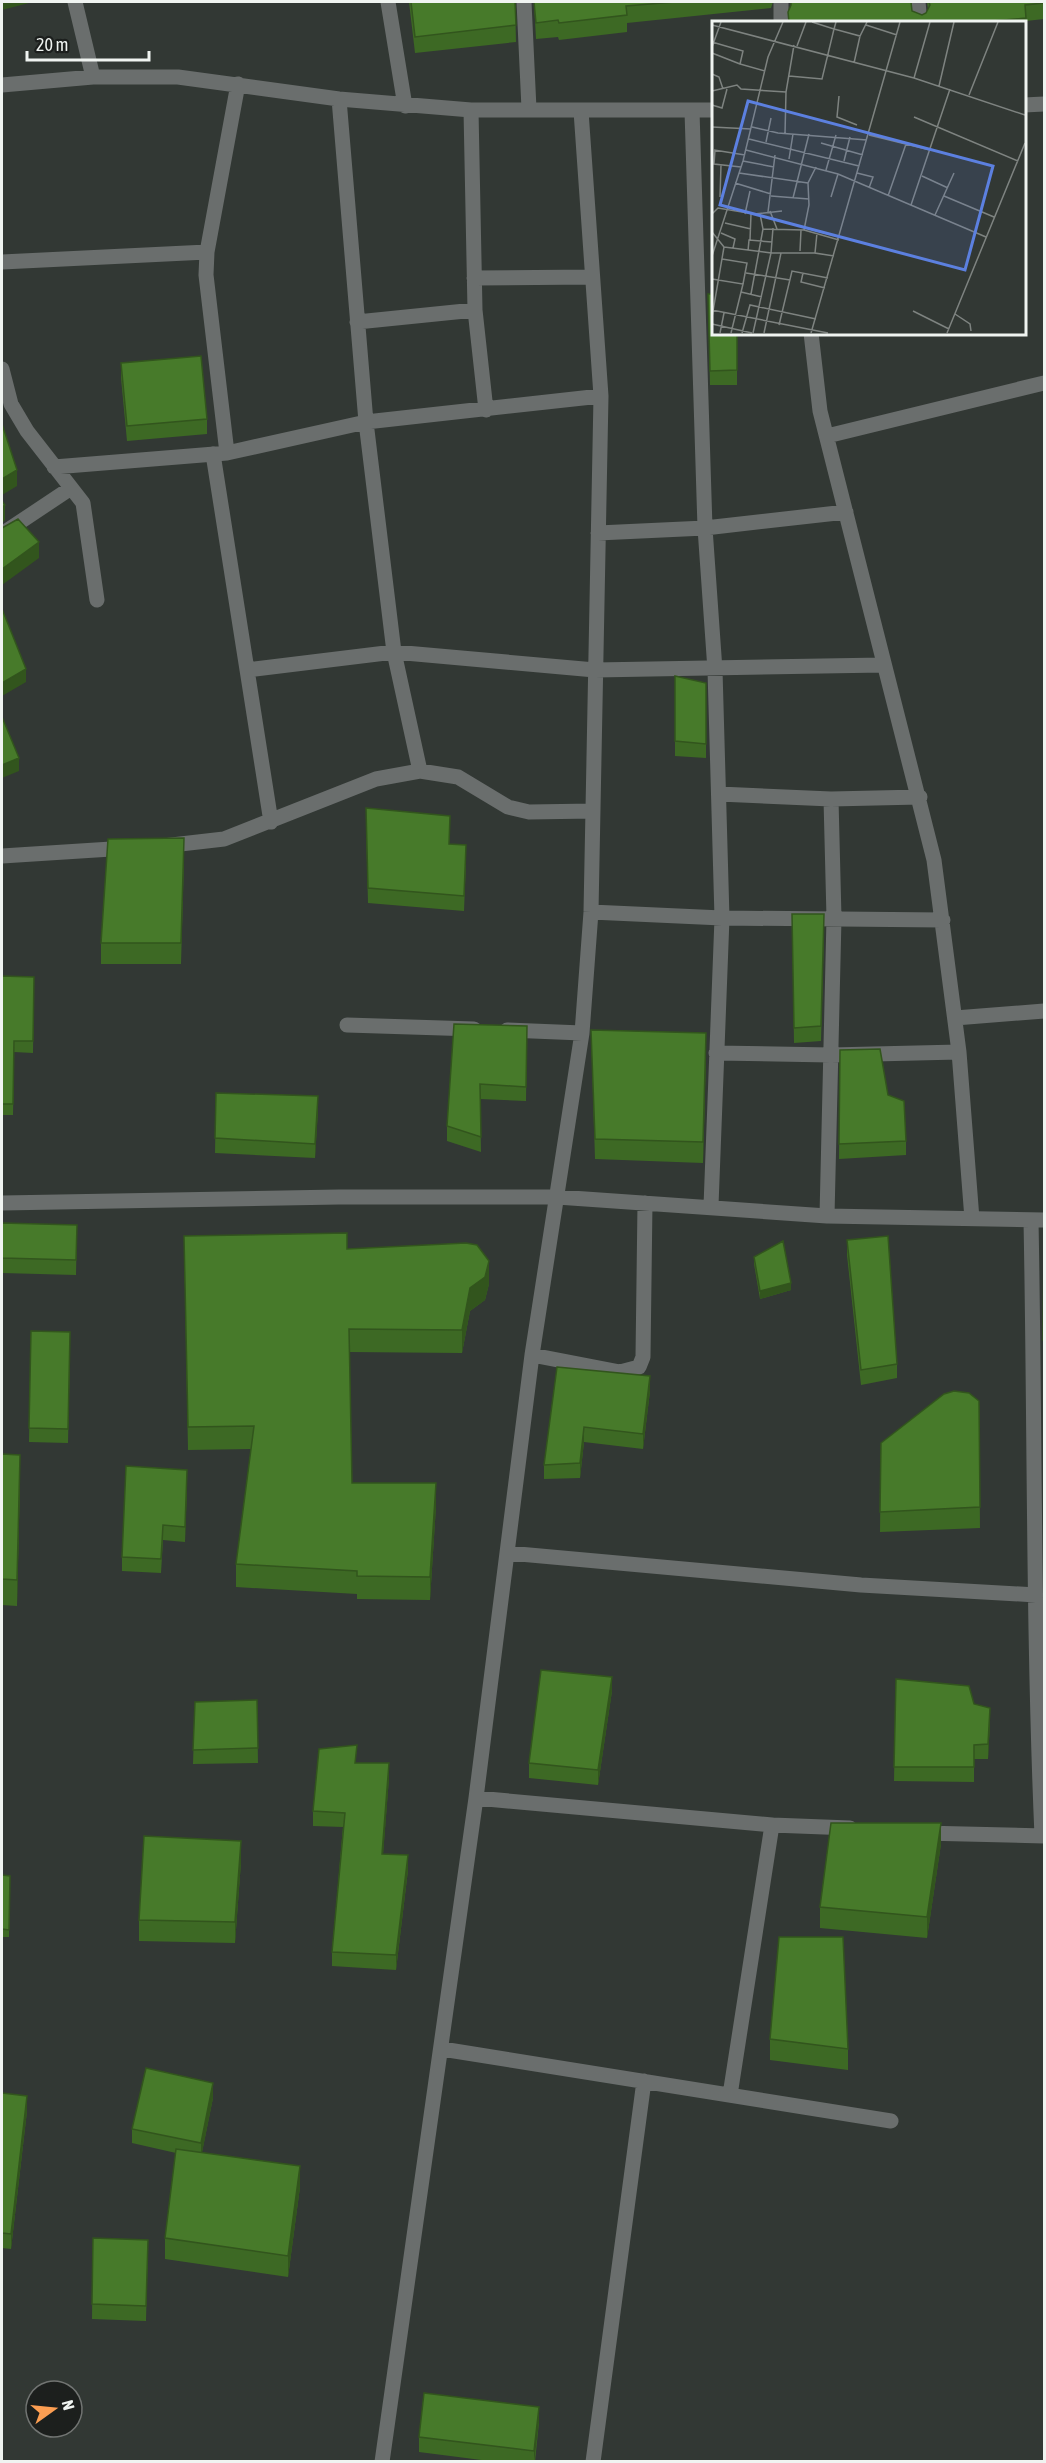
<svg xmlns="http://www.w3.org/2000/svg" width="1046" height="2463" font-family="'Asap Condensed',sans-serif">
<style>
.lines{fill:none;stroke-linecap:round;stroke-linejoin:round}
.minor{stroke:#6a6e6d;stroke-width:15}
.wall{fill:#3d6924}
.shaded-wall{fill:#32551d}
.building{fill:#477a2a;stroke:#32551d;stroke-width:1.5}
.inset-road{fill:none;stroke:#7e8380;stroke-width:1.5}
.view{fill:#5c80e0;fill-opacity:0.15;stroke:#5c80e0;stroke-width:3}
.inset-edge{fill:none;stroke:#f0f4f1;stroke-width:3}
</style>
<rect width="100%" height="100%" fill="#323834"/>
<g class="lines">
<path class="minor" d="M 75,2 L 93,77
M 388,2 L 405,106
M 524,2 L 529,109
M 781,2 L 781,22
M 918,2 L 920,22
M 2,85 L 93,77 L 178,77 L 339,99 L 471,110 L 713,110
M 339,99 L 366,422 L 394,652 L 420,771
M 1024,105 L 1044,104
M 471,110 L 475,310 L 486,410
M 692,111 L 705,528 L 715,670 L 722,918 L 711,1206
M 2,262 L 207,252
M 474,278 L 592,277
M 357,322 L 475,310
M 811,333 L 820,411 L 934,860 L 959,1052 L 972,1219
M 2,369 L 11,404 L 27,431 L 83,503 L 97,600
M 827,436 L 1044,383
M 227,453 L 206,275 L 207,252 L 238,84
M 213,454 L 271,822
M 54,467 L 227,453 L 366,422 L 601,396
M 598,533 L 705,528 L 846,512
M 2,534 L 71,488
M 247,670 L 394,652 L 595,670 L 883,665
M 719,794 L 831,799 L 920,797
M 163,846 L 224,839 L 376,779 L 420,771 L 458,777 L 508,807 L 529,812 L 593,811
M 2,856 L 127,848
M 591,912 L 722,918 L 943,920
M 955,1018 L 1044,1011
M 347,1025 L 474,1029
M 507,1030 L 582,1033
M 716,1053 L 831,1055 L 959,1052
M 2,1203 L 339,1197 L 557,1197 L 827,1216 L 1044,1220
M 827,1216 L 834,918 L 831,799
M 1031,1220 C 1035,1426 1033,1631 1042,1836
M 532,1355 L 620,1372 L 639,1367 L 643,1357 L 645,1203
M 507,1553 L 861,1585 L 1036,1595
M 476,1798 L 772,1825 L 850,1828
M 922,1833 L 1044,1836
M 442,2049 L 891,2121
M 730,2095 L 772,1825
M 382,2462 L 476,1798 L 532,1355 L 582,1033 L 591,912 L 601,396 L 581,111
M 593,2462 L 644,2081"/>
</g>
<path class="wall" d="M 409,2 L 515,2 L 516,42 L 415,53 Z
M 534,2 L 773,2 L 771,8 L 627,23 L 627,32 L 559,40 L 558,37 L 536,39 Z
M 927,2 L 1044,2 L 1044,19 L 1026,21 L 1026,35 L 1023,35 L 1023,22 L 788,22 L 788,12 L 912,11 L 922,15 L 926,13 L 928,9 Z
M 708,294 L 737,333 L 737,385 L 710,385 Z
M 121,363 L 207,419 L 207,434 L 127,441 L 121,378 Z
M 675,676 L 706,744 L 706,758 L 675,756 Z
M 366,823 L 450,831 L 449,844 L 466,860 L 464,911 L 368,903 Z
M 184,858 L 181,964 L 101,964 L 101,943 Z
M 792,914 L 824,929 L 821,1041 L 794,1043 Z
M 2,976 L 34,977 L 33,1053 L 14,1052 L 13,1115 L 2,1115 Z
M 527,1026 L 526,1101 L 480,1099 L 481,1152 L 447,1141 L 447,1126 Z
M 591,1030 L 706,1053 L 703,1163 L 595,1159 Z
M 840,1050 L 888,1095 L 906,1141 L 906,1155 L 839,1159 Z
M 216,1093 L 318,1110 L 315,1158 L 215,1153 Z
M 2,1223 L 77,1225 L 76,1275 L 2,1273 Z
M 184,1236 L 347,1249 L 489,1284 L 485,1300 L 470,1311 L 462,1353 L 349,1352 L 352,1483 L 436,1506 L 430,1600 L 357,1599 L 357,1594 L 236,1587 L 236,1564 L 251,1449 L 188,1450 Z
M 847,1240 L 897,1364 L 897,1378 L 861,1385 L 847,1255 Z
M 1044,1251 L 1044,1361 L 1043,1361 Z
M 754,1257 L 791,1290 L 760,1299 L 754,1264 Z
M 31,1331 L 70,1347 L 68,1443 L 29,1442 Z
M 557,1367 L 650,1391 L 643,1449 L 584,1442 L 580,1478 L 544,1479 L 544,1465 Z
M 979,1401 L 980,1528 L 880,1532 L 881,1443 Z
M 2,1454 L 20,1481 L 17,1606 L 2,1605 Z
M 187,1484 L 185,1542 L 163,1540 L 161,1573 L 122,1571 L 122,1557 Z
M 896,1679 L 974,1704 L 990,1723 L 988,1759 L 974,1759 L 974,1782 L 894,1781 Z
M 612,1691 L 598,1785 L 529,1778 L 529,1763 Z
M 257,1700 L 258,1763 L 193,1764 L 195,1702 Z
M 356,1763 L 389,1778 L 383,1854 L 408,1870 L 396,1970 L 332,1966 L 332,1952 L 343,1827 L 313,1826 L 313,1811 Z
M 941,1844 L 927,1938 L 820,1928 L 820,1907 Z
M 241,1862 L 235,1943 L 139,1941 L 139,1920 Z
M 2,1875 L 10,1876 L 9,1937 L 2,1937 Z
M 770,2039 L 848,2049 L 848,2070 L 770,2060 Z
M 2,2093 L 27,2111 L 11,2249 L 2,2248 Z
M 213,2098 L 202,2152 L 300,2187 L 288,2277 L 165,2259 L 165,2238 L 176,2153 L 132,2143 L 132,2129 Z
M 93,2238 L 148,2240 L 146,2321 L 92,2319 Z
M 539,2422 L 535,2462 L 497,2462 L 419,2452 L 419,2437 Z"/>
<path class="shaded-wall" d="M 2,2 L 33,2 L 2,10 Z
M 17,470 L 17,486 L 2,495 L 2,479 Z
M 5,505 L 5,520 L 2,523 L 2,507 Z
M 39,542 L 39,558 L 2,585 L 2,569 Z
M 26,669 L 26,682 L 2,696 L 2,683 Z
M 19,758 L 19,771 L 2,778 L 2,765 Z
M 706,1033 L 706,1053 L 703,1163 L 703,1142 Z
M 318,1096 L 318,1110 L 315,1158 L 315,1144 Z
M 489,1261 L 489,1284 L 485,1300 L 470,1311 L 462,1353 L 462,1330 L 470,1288 Z
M 791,1283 L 791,1290 L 760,1299 L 760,1291 Z
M 650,1376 L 650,1391 L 643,1449 L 643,1434 Z
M 584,1427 L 584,1442 L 580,1478 L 580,1463 Z
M 20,1455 L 20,1481 L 17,1606 L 17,1580 Z
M 187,1470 L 187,1484 L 185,1542 L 185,1527 Z
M 436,1483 L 436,1506 L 430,1600 L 430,1577 Z
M 612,1677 L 612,1691 L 598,1785 L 598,1770 Z
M 990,1708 L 990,1723 L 988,1759 L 988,1744 Z
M 389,1763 L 389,1778 L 382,1869 L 382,1854 Z
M 941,1823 L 941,1844 L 927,1938 L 927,1917 Z
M 241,1841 L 241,1862 L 235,1943 L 235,1922 Z
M 408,1855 L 408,1870 L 396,1970 L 396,1955 Z
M 213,2083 L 213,2098 L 201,2158 L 201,2143 Z
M 27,2096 L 27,2111 L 11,2249 L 11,2234 Z
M 300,2166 L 300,2187 L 288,2277 L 288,2256 Z
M 539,2407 L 539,2422 L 534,2462 L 534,2451 Z"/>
<path class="building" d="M 411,2 L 515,2 L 516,25 L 415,37 Z
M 534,2 L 675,2 L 626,6 L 627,15 L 559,23 L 558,20 L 536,23 Z
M 791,2 L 911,2 L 912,11 L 922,15 L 926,13 L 930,5 L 929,2 L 1044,2 L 1044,3 L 1025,5 L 1026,18 L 981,22 L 789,22 L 788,12 L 791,5 Z
M 708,294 L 713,294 L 713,333 L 737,333 L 737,370 L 710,371 Z
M 201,356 L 207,419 L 127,426 L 121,363 Z
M 2,424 L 17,470 L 2,479 Z
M 2,501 L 5,505 L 2,507 Z
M 18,519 L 39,542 L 2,569 L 2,528 Z
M 2,609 L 26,669 L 2,683 Z
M 675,676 L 706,683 L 706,744 L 675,741 Z
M 2,717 L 19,758 L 2,765 Z
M 366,808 L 450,816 L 449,844 L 466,845 L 464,896 L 368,888 Z
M 184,838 L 181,943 L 101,943 L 108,839 Z
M 792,914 L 824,914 L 821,1026 L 794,1028 Z
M 2,976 L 34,977 L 33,1041 L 14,1041 L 13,1104 L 2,1104 Z
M 454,1024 L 527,1026 L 526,1087 L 480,1084 L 481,1137 L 447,1126 Z
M 591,1030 L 706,1033 L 703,1142 L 595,1139 Z
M 880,1049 L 888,1095 L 904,1101 L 906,1141 L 839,1144 L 840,1050 Z
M 216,1093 L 318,1096 L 315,1144 L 215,1138 Z
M 2,1223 L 77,1225 L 76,1260 L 2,1258 Z
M 347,1233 L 347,1249 L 466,1243 L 477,1245 L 489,1261 L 485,1277 L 470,1288 L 462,1330 L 349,1329 L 352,1483 L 436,1483 L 430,1577 L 357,1576 L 357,1571 L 236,1564 L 254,1426 L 188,1427 L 184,1236 Z
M 888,1236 L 897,1364 L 861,1370 L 847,1240 Z
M 783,1241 L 791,1283 L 760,1291 L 754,1257 Z
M 1044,1251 L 1044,1340 L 1043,1340 Z
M 31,1331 L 70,1332 L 68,1429 L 29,1428 Z
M 557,1367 L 650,1376 L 643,1434 L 584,1427 L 580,1463 L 544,1465 Z
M 954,1391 L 969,1393 L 979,1401 L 980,1507 L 880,1512 L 881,1443 L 944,1394 Z
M 2,1454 L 20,1455 L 17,1580 L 2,1579 Z
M 126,1466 L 187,1470 L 185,1527 L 163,1525 L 161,1559 L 122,1557 Z
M 541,1670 L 612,1677 L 598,1770 L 529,1763 Z
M 896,1679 L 969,1686 L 974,1704 L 990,1708 L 988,1744 L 974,1745 L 974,1767 L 894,1767 Z
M 257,1700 L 258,1748 L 193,1750 L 195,1702 Z
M 357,1745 L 355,1763 L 389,1763 L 382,1854 L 408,1855 L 396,1955 L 332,1952 L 345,1813 L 313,1811 L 319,1749 Z
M 831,1823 L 941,1823 L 927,1917 L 820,1907 Z
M 144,1836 L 241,1841 L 235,1922 L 139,1920 Z
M 2,1875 L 10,1876 L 9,1930 L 2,1929 Z
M 779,1937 L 843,1937 L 848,2049 L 770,2039 Z
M 146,2068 L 213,2083 L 201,2143 L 132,2129 Z
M 2,2093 L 27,2096 L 11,2234 L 2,2233 Z
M 176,2149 L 300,2166 L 288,2256 L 165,2238 Z
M 93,2238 L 148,2240 L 146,2306 L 92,2304 Z
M 424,2393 L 539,2407 L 534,2451 L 419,2437 Z"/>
<g transform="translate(712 21)">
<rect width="314" height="314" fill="#323834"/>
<path class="inset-road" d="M 124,1 L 122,8 L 148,15 L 155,1M 0,4 L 202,57 L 313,94M 154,4 L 185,14M 0,21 L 31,30 L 28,43 L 53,50M 85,25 L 94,1M 0,26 L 9,1M 0,32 L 28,43M 142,42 L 148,15M 0,53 L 7,56 L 11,68M 77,55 L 110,58 L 122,8 L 100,1M 202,57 L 218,1M 227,65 L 242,1M 0,70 L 25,64 L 29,68 L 74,71M 257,74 L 286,1M 127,75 L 125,96 L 145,104M 0,84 L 10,87 L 15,68M 202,96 L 306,140M 0,106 L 39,108M 40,106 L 66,112 L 155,119M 73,113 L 74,71 L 82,24M 157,114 L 218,129M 37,118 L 147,145M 54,121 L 59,97M 109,122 L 151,134M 2,129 L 33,134M 3,129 L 2,143 L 29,146M 34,129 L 126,153 L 274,216M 77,138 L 81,113M 31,140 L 62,146M 132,140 L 138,116M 114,149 L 124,114M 27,152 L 96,162M 145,152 L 161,156 L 157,167M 210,155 L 236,167M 23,162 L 59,173M 59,175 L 97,178M 176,175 L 194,123M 232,175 L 282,196M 8,176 L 9,144M 119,176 L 126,153M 81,177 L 97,113M 199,184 L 238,68M 58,190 L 65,208M 56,191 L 63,134M 0,193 L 6,187 L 42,193 L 70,190M 33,193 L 38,170M 223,194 L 242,152M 13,202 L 39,208M 61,207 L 59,232 L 69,232M 51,208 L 92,209 L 127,219M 92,209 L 97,184 L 96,162 L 104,146M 0,211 L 12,226 L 0,296M 9,212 L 23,218 L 21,227M 105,212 L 103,232 L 122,235M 38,219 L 39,193M 12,226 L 59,232 L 41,312M 36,230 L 37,219 L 60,221M 88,230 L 89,209M 0,235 L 31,140 L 56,36 L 71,1M 10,238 L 35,242 L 31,263M 34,252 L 78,259M 91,252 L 89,261 L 113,267M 0,258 L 31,263 L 19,312M 29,271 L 50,276M 39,273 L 51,208 L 48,193M 0,289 L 116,312M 201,290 L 237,308M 243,293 L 258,303 L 259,310M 0,303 L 40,312M 67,304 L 80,250 L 116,257M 8,312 L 12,292M 30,312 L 38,284 L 104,298M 52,312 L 69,232 L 103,232M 99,312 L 188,1M 235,312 L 313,122"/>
<path class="view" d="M 36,80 L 281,145 L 253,249 L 8,184 Z"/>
<rect width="314" height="314" class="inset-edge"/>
</g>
<rect width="1046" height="2463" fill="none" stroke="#f0f4f1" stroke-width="6"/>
<g transform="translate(54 2409) rotate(75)"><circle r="28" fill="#1c1f1d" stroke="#717472" stroke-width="1.5"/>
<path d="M0-4.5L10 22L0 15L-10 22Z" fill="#fc9e52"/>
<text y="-9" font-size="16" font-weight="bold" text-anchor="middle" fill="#f0f4f1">N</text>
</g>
<path d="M27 51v9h122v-9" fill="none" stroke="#f0f4f1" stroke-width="3"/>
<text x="36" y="51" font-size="18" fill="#f0f4f1" stroke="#1c1f1d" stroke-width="4.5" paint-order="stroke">20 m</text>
</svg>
